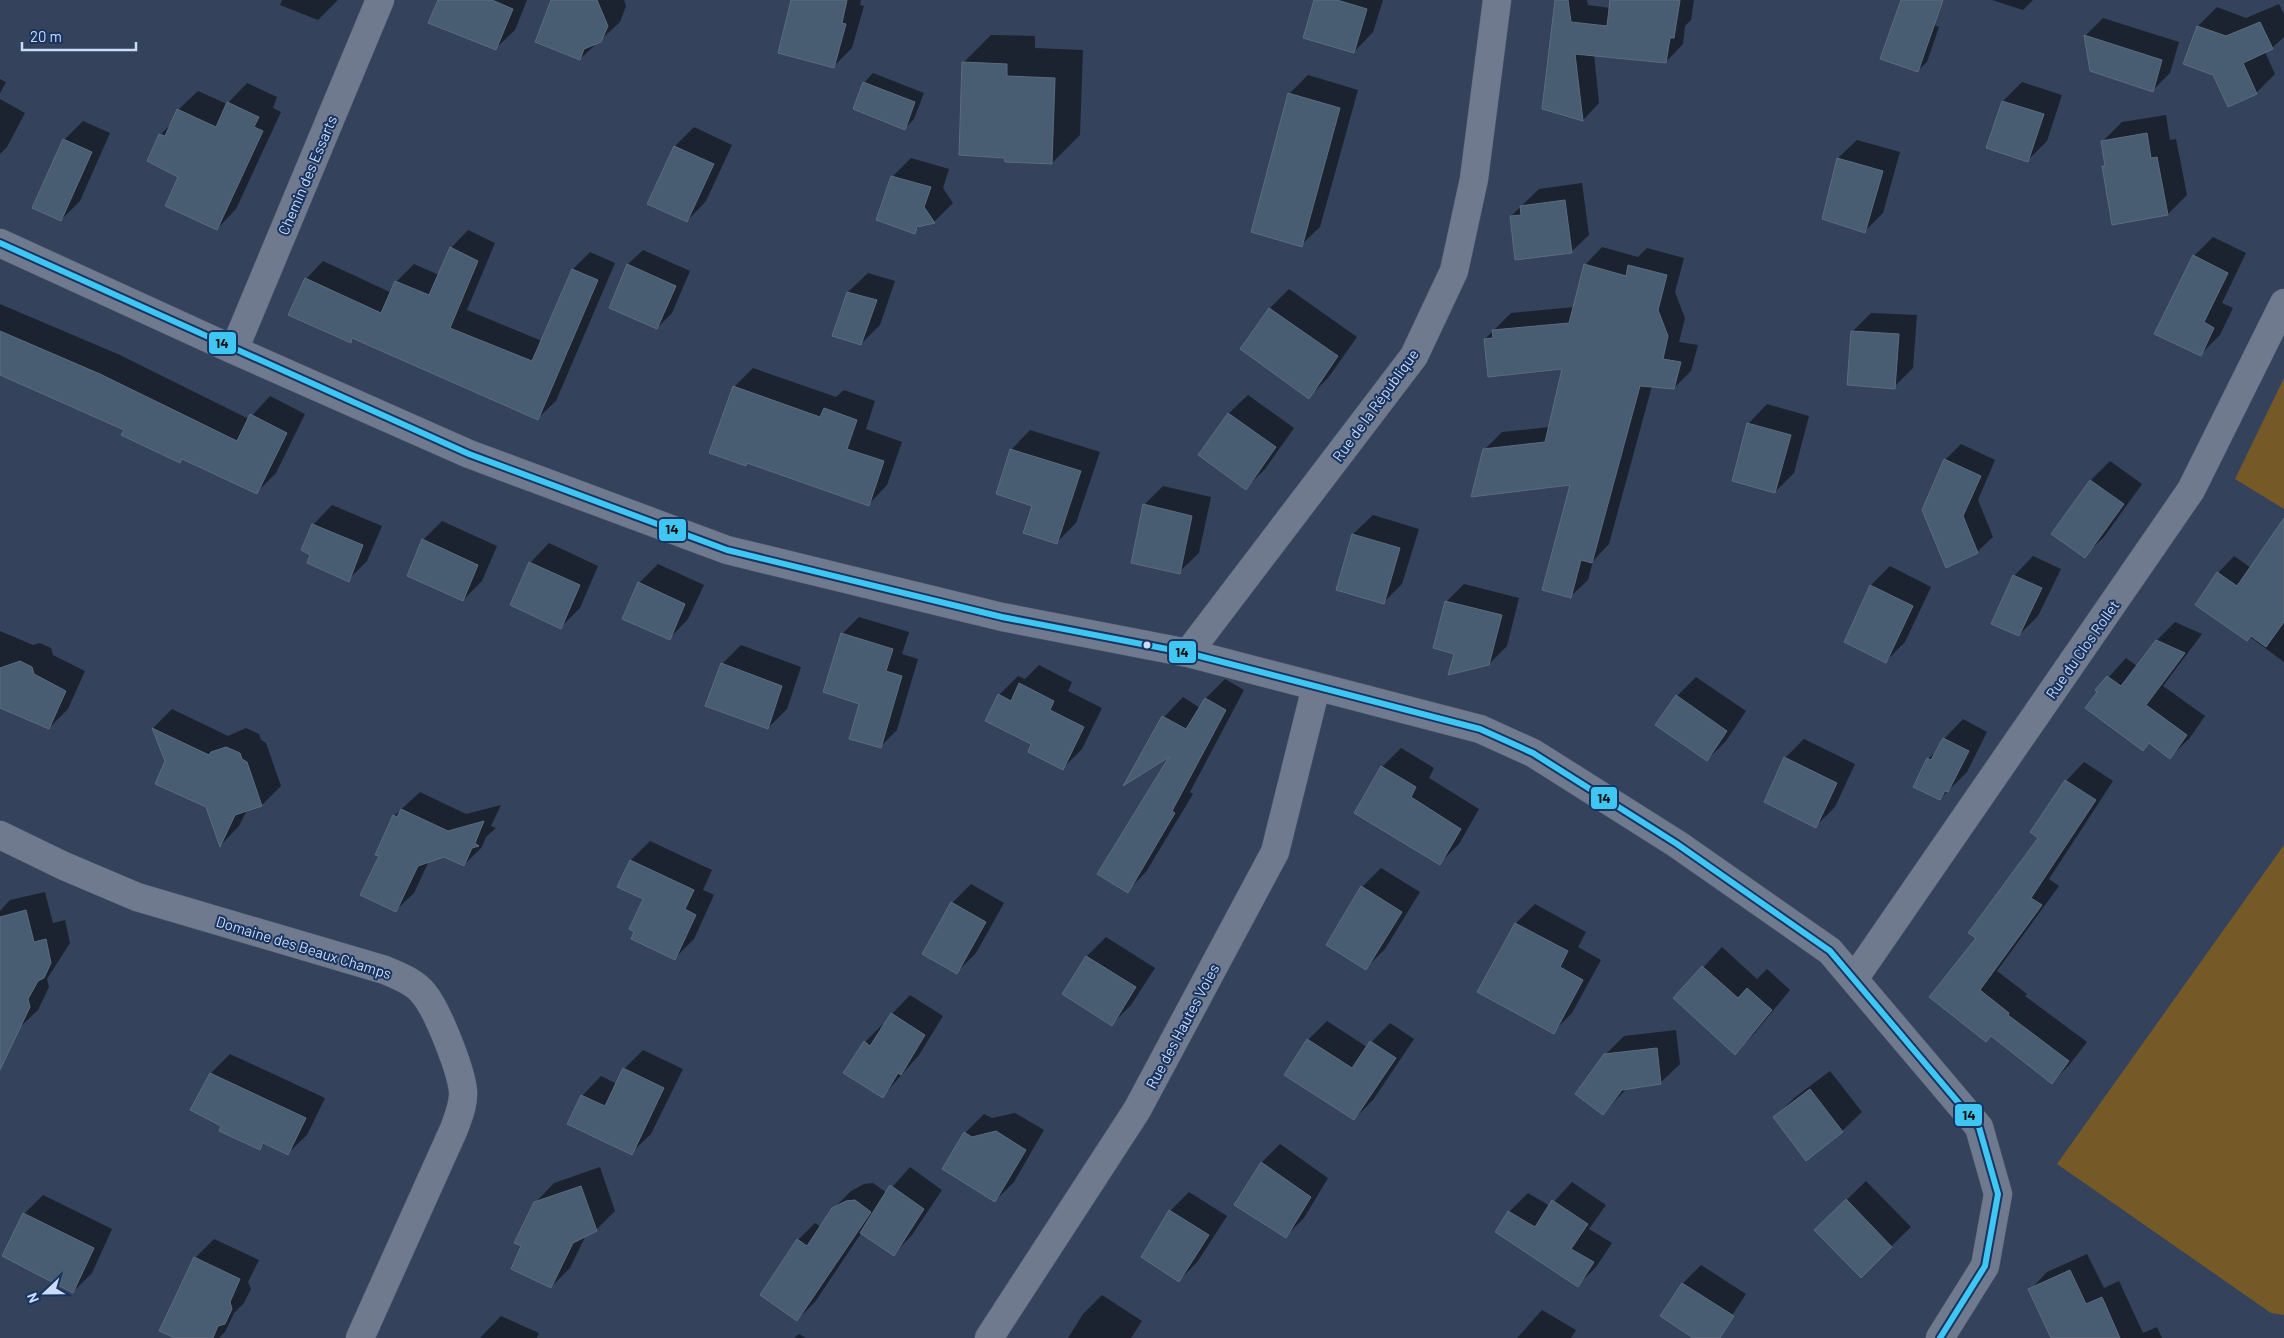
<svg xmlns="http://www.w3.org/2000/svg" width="2284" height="1338" font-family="Barlow,sans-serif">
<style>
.green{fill:#755a27}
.shadow{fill:#0007}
.building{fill:#485d72;stroke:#5c6c7f}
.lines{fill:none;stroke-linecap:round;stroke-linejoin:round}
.minor-casing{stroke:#546076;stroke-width:29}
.minor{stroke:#6f7a8e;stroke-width:28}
.bus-1-casing{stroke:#1a3460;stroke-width:10}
.bus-1{stroke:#40c6f2;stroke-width:6}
.bus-dot{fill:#cbdcf8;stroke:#1a3460;stroke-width:2}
.labels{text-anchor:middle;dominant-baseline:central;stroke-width:4;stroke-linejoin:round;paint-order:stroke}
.street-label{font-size:15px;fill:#cbdcf8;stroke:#1a3460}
.line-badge{stroke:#1a3460;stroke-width:2}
.pale-badge-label{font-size:14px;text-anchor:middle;font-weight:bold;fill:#111}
</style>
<rect width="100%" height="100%" fill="#34425b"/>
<path class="green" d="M 2284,378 L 2284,509 L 2235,479 Z
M 2284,845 L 2284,1315 L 2271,1313 L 2057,1164 Z"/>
<path class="shadow" d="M 282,0 L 338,0 L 318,20 L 280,5 Z
M 439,0 L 527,0 L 515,30 L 495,49 Z
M 553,0 L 624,0 L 626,6 L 620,22 L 580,59 Z
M 792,0 L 861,0 L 860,5 L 864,6 L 852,48 L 833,67 Z
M 1315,0 L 1383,0 L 1373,32 L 1354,52 Z
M 1557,0 L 1587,0 L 1588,5 L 1610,8 L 1612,0 L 1694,0 L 1691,20 L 1685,26 L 1683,44 L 1666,62 L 1594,54 L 1599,103 L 1583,120 Z
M 1992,0 L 2033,0 L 2023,10 Z
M 2279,4 L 2284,14 L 2284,37 L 2272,48 L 2265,52 L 2275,74 L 2256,93 L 2198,26 L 2217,7 L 2246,18 Z
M 1904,12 L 1939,27 L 1927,62 L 1917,71 Z
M 2103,18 L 2179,42 L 2170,73 L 2152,91 L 2091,70 L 2086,35 Z
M 991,35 L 1035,36 L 1035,48 L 1083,50 L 1080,135 L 1052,163 L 963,63 Z
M 873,73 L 924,93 L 914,119 L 905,128 L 864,83 Z
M 1308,75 L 1358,90 L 1320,227 L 1301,245 L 1289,94 Z
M 0,79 L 6,82 L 0,93 Z
M 2022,82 L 2062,95 L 2047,141 L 2028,160 L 1987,147 L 2003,101 Z
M 247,83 L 277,97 L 273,108 L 281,112 L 236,209 L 217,229 L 180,176 L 160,135 L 173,122 L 178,110 L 198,91 L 227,104 Z
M 0,99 L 25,113 L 7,147 L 0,154 Z
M 2166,115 L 2170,140 L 2176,139 L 2187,195 L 2168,214 L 2113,223 L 2103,166 L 2106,164 L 2102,142 L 2122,122 Z
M 83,121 L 110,133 L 80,201 L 61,220 L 64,140 Z
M 694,127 L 732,145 L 706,201 L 687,221 L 649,203 L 675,146 Z
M 1857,140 L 1900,152 L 1883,213 L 1865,231 L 1823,219 L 1838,158 Z
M 911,158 L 949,169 L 943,188 L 953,203 L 934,222 L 922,224 L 914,232 L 892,177 Z
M 1582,183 L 1589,235 L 1571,252 L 1511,216 L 1539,189 Z
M 468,230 L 495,243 L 467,310 L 542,341 L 573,269 L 590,252 L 615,263 L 556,401 L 538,418 L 354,338 L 350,342 L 306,279 L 323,261 L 392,293 L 396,282 L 414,264 L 439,275 L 451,248 Z
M 2213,237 L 2246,253 L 2222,303 L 2233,308 L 2220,335 L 2200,355 L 2194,256 Z
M 1602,247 L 1638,257 L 1647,248 L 1684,258 L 1675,292 L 1685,318 L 1679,342 L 1698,345 L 1691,371 L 1674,388 L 1652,386 L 1609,544 L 1593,561 L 1588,580 L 1570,597 L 1572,484 L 1484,450 L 1502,432 L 1550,427 L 1564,368 L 1485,339 L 1511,313 L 1574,307 L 1585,265 Z
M 643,250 L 690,271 L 672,313 L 657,328 L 628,264 Z
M 868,273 L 895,281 L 880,325 L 861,344 L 848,292 Z
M 1289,289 L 1357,337 L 1328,378 L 1309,397 L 1270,308 Z
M 0,304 L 120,355 L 249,419 L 270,396 L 305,414 L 276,473 L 257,492 L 125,429 L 0,361 Z
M 1871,313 L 1917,315 L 1913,368 L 1894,387 L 1852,332 Z
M 753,368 L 836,397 L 844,390 L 875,401 L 866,429 L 902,442 L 887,485 L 868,505 L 748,462 L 746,465 L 734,387 Z
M 1248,395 L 1294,428 L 1265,469 L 1246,488 L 1228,414 Z
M 1767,404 L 1809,416 L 1794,473 L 1775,492 L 1748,424 Z
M 1030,430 L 1100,452 L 1076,523 L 1057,542 L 1033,505 L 1011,450 Z
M 1961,444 L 1995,460 L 1978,500 L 1993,537 L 1977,552 L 1947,566 L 1945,460 Z
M 2110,461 L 2142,484 L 2104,537 L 2084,556 L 2052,534 L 2091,480 Z
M 1163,486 L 1211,497 L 1199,553 L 1179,572 L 1144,505 Z
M 332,505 L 382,526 L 367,561 L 348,580 L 312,554 L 313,525 Z
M 1373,515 L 1419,529 L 1402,584 L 1383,603 L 1338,589 L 1353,534 Z
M 442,521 L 497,546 L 482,581 L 463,600 L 423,540 Z
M 2284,524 L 2284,662 L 2250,637 L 2218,573 L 2234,556 L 2251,568 Z
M 549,543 L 598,566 L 580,608 L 561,627 L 530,563 Z
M 2033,556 L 2061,569 L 2038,616 L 2019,635 L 2014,576 Z
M 658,564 L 704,585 L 688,619 L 669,639 L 639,583 Z
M 1890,566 L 1931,587 L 1905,642 L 1886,661 L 1845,642 L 1871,585 Z
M 1464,584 L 1519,598 L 1507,646 L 1489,664 L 1455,653 L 1446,602 Z
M 859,617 L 909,632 L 902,654 L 918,659 L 897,730 L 880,747 L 861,703 L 842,634 Z
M 2175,622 L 2202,634 L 2163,686 L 2205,716 L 2189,739 L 2170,757 L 2150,742 L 2143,749 L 2097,690 L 2126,658 L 2137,666 L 2157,640 Z
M 0,631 L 33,645 L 40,643 L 51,648 L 53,655 L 85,671 L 68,709 L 49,728 L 0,707 Z
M 741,645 L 801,667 L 787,709 L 768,728 L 722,664 Z
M 1039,665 L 1072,682 L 1068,691 L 1102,708 L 1082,749 L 1063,768 L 1033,743 L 999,695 L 1018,676 L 1025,679 Z
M 1696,677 L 1746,711 L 1726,741 L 1707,760 L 1657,725 L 1677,696 Z
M 1225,679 L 1244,690 L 1190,792 L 1193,794 L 1146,872 L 1127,891 L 1172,753 L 1126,782 L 1164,717 L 1183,697 L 1200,708 L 1206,698 Z
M 172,709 L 228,736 L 246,728 L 259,734 L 261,740 L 266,743 L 281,786 L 262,805 L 247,810 L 239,826 L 221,845 L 208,806 L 166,761 L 153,728 Z
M 1963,719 L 1987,732 L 1967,772 L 1940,799 L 1928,759 L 1939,749 L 1944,739 Z
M 1804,739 L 1855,764 L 1835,807 L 1816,826 L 1785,758 Z
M 1401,748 L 1434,768 L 1429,778 L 1479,809 L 1459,844 L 1440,863 L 1382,767 Z
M 2084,762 L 2113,781 L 2049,879 L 2059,886 L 1997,971 L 2027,994 L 2025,996 L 2087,1042 L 2070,1064 L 2052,1083 L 1992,1034 L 1931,996 L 1977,938 L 2040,837 L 2066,781 Z
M 420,792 L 466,814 L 501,805 L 491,826 L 496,828 L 486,837 L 482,847 L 464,865 L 444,856 L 429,861 L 414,893 L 396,910 L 380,856 L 376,854 L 394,816 Z
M 650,841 L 712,870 L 703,890 L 714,895 L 694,939 L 675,958 L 644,898 L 631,860 Z
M 1381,868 L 1420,892 L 1385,949 L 1366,968 L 1362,887 Z
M 971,884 L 1004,903 L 976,953 L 957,972 L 952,903 Z
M 45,892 L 53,923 L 65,920 L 70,943 L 47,979 L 49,987 L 38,1010 L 18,1029 L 0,1020 L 0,911 L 10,900 Z
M 1535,904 L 1586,932 L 1578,947 L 1601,960 L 1572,1013 L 1553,1032 L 1479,992 L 1516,923 Z
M 1106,937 L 1155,968 L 1131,1005 L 1112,1024 L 1087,956 Z
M 1722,947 L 1757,979 L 1767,969 L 1790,990 L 1754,1034 L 1735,1053 L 1675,998 Z
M 910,995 L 943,1016 L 919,1055 L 883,1096 L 865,1042 L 883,1024 L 885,1025 L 892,1014 Z
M 1327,1021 L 1367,1047 L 1390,1023 L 1414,1039 L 1373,1100 L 1354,1119 L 1286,1075 L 1308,1040 Z
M 1676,1030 L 1680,1064 L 1660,1083 L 1627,1088 L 1603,1114 L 1605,1055 L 1624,1036 Z
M 643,1050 L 683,1069 L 651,1134 L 631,1153 L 582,1096 L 601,1076 L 617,1084 L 624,1069 Z
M 230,1054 L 325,1098 L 307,1135 L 287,1154 L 265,1143 L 259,1149 L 223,1126 L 192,1110 L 211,1073 Z
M 1830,1071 L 1862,1112 L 1842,1131 L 1806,1159 L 1775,1117 L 1794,1098 Z
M 1015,1113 L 1044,1130 L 1014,1182 L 995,1201 L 965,1133 L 984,1114 L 992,1118 Z
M 1280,1144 L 1328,1178 L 1304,1218 L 1286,1236 L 1236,1204 L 1262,1162 Z
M 600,1167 L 615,1211 L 596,1230 L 586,1235 L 570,1268 L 551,1287 L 523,1245 L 535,1203 L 554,1183 Z
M 910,1167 L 942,1190 L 912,1235 L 894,1254 L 862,1232 L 815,1302 L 797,1320 L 798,1240 L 815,1223 L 821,1227 L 833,1209 L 851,1191 L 864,1184 L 873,1183 L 887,1193 Z
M 1866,1181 L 1911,1227 L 1861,1276 L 1816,1230 Z
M 1572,1182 L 1606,1205 L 1589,1229 L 1612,1243 L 1596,1267 L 1578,1285 L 1509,1212 L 1528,1193 L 1550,1206 Z
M 1189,1192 L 1227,1216 L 1198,1261 L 1179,1281 L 1142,1256 L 1170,1211 Z
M 43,1195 L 112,1229 L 92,1273 L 73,1292 L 24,1214 Z
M 214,1239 L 259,1260 L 248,1282 L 251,1289 L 244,1303 L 234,1313 L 225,1332 L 219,1338 L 178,1338 L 195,1258 Z
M 2087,1254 L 2104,1288 L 2119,1281 L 2143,1333 L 2157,1327 L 2162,1338 L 2053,1338 L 2030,1290 L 2047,1272 Z
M 1701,1265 L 1746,1294 L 1725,1326 L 1714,1338 L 1696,1338 L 1682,1284 Z
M 1102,1295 L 1142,1321 L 1131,1338 L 1068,1338 L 1083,1314 Z
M 1542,1310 L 1576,1330 L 1571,1338 L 1517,1338 Z
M 501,1316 L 539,1333 L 537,1338 L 480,1338 Z
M 799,1334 L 806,1338 L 794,1338 Z"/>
<path class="building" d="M 438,0 L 492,0 L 513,9 L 496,50 L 428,23 Z
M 551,0 L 597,0 L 608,26 L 601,42 L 584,49 L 580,60 L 535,42 Z
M 791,0 L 847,0 L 842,23 L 846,24 L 834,68 L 778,53 Z
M 1314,0 L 1337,0 L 1367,9 L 1354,53 L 1303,38 Z
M 1555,0 L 1568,0 L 1571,22 L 1607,26 L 1610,0 L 1680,0 L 1674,38 L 1670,38 L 1666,63 L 1575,54 L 1583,121 L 1542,109 Z
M 1901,0 L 1943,0 L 1918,72 L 1880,59 Z
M 2260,22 L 2273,49 L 2243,63 L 2257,94 L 2228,107 L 2213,75 L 2183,64 L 2197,26 L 2226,36 Z
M 2084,35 L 2162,60 L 2153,92 L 2090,71 Z
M 962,62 L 1007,64 L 1007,76 L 1055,78 L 1052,164 L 1005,162 L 1004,158 L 959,155 Z
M 863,82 L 915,102 L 905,130 L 853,109 Z
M 1288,93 L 1340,108 L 1302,247 L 1251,232 Z
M 2002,101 L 2044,114 L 2028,162 L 1986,148 Z
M 227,102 L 259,117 L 254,127 L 263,131 L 217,230 L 165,206 L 178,177 L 147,161 L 159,134 L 165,136 L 177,109 L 216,127 Z
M 2147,133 L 2151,158 L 2157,157 L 2168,215 L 2112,225 L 2102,166 L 2105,166 L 2101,141 Z
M 63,139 L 92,152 L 61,221 L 32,208 Z
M 674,146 L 714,164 L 687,222 L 647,204 Z
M 1837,158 L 1883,171 L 1865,233 L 1822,219 Z
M 891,176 L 931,187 L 924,207 L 935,223 L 917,227 L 915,234 L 876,220 Z
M 1565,200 L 1572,253 L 1515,260 L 1510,216 L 1521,215 L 1520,206 Z
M 450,247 L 478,261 L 450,328 L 532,361 L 572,269 L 598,280 L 538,420 L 352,338 L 351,343 L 288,315 L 305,278 L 381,313 L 395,281 L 429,295 Z
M 2193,255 L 2228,273 L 2204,322 L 2214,328 L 2201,356 L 2154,334 Z
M 627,264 L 676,286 L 657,329 L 609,308 Z
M 1584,264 L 1626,276 L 1628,265 L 1667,275 L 1658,310 L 1668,336 L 1663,359 L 1681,362 L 1674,389 L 1640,386 L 1592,563 L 1581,560 L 1571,598 L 1542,590 L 1570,485 L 1471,497 L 1483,449 L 1545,442 L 1562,369 L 1488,377 L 1484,339 L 1493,338 L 1492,330 L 1569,323 Z
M 847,292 L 877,300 L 861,345 L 832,336 Z
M 1269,308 L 1338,356 L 1309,399 L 1240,349 Z
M 0,331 L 100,374 L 237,441 L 250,414 L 287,433 L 257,494 L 182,459 L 180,463 L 121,435 L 124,430 L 0,375 Z
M 1851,331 L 1899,334 L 1895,389 L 1847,385 Z
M 733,386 L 820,417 L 824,408 L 857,420 L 847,449 L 884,461 L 869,506 L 747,463 L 746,466 L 709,453 Z
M 1228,413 L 1276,447 L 1246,490 L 1198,455 Z
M 1747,423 L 1791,435 L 1775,493 L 1732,481 Z
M 1010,449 L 1081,471 L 1057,544 L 1023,533 L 1032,506 L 996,494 Z
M 1944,459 L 1981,476 L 1963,516 L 1978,553 L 1946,568 L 1922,510 Z
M 2090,480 L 2124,504 L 2085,558 L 2051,534 Z
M 1143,504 L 1192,516 L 1180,574 L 1131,563 Z
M 2284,518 L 2284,622 L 2266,647 L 2251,636 L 2247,641 L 2195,605 L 2217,572 L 2237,586 Z
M 312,524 L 363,545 L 349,582 L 307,563 L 310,555 L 301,550 Z
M 1352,534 L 1400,548 L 1384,604 L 1336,590 Z
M 422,539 L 478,565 L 463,601 L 407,576 Z
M 529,562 L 580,585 L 561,629 L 510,605 Z
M 2013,575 L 2042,588 L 2019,636 L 1991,624 Z
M 638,582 L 685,604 L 670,640 L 622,619 Z
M 1870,585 L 1913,606 L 1886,663 L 1844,642 Z
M 1445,601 L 1502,615 L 1489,665 L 1448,675 L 1454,654 L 1433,648 Z
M 841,633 L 893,649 L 886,671 L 902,676 L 881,748 L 849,739 L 859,704 L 823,692 Z
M 2156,640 L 2185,653 L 2146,705 L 2187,735 L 2170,759 L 2149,743 L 2143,751 L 2085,708 L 2097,692 L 2095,690 L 2107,676 L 2121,686 Z
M 20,661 L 32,667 L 34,674 L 66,691 L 49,729 L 0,708 L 0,668 Z
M 721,663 L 782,686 L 768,729 L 705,706 Z
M 1019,683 L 1054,701 L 1050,710 L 1084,727 L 1063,770 L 1028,752 L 1031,744 L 985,721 L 998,694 L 1011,701 Z
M 1676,695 L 1727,731 L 1707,761 L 1655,725 Z
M 1205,698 L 1226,710 L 1172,811 L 1175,813 L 1128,893 L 1097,874 L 1169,757 L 1123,786 L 1162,716 L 1186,729 Z
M 152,728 L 209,755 L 211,752 L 226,747 L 240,753 L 242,759 L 247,762 L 262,806 L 235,815 L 220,847 L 206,807 L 155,784 L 165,761 Z
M 1943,738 L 1969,751 L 1948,792 L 1945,791 L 1940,800 L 1913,787 L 1927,758 L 1931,760 Z
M 1784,757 L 1837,783 L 1816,828 L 1764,802 Z
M 1381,766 L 1416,787 L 1411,797 L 1461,829 L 1440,865 L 1354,813 Z
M 2065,780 L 2096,800 L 2031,898 L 2042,905 L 1980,990 L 2009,1013 L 2008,1015 L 2069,1061 L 2052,1084 L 1991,1036 L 1986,1042 L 1929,997 L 1976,938 L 1968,933 L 2038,838 L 2030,832 Z
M 401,809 L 448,831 L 484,821 L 475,843 L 479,846 L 472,848 L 464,866 L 444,857 L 418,866 L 396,912 L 360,895 L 379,856 L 375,855 L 393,815 L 397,817 Z
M 630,860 L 694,890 L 685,909 L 696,915 L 675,960 L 631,939 L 634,932 L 629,929 L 643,899 L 617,887 Z
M 1361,886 L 1402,912 L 1366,970 L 1326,945 Z
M 951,902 L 986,922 L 957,974 L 922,954 Z
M 26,910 L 34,942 L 46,939 L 51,963 L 44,978 L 38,981 L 28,999 L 30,1007 L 0,1070 L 0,917 Z
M 1515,923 L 1568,951 L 1560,967 L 1583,980 L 1554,1034 L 1477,992 Z
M 1086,956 L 1136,987 L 1112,1026 L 1062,994 Z
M 1702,966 L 1738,998 L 1747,988 L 1772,1010 L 1735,1055 L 1673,998 Z
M 891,1013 L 925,1035 L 901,1075 L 898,1073 L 883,1098 L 843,1073 L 864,1041 L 870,1046 Z
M 1307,1039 L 1352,1068 L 1370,1041 L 1396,1058 L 1354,1120 L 1284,1075 Z
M 1657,1048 L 1661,1084 L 1622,1090 L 1603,1115 L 1575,1094 L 1604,1054 Z
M 623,1068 L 664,1088 L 632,1155 L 567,1124 L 581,1095 L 605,1106 Z
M 210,1073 L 306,1118 L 288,1155 L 263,1143 L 260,1150 L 219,1131 L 221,1126 L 190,1110 Z
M 1810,1089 L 1843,1132 L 1806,1161 L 1773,1117 Z
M 996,1131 L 1026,1150 L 995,1202 L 942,1169 L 964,1132 L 972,1137 Z
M 1261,1162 L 1311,1197 L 1286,1238 L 1234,1205 Z
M 890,1185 L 924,1209 L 894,1256 L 860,1233 Z
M 581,1186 L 597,1231 L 573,1243 L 551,1288 L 511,1269 L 521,1246 L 514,1243 L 534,1202 Z
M 1846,1199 L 1892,1247 L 1861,1278 L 1814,1230 Z
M 855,1200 L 871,1212 L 797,1321 L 760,1295 L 797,1239 L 807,1246 L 832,1208 L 846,1201 Z
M 1552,1200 L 1588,1224 L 1571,1249 L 1594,1262 L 1578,1287 L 1495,1232 L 1508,1211 L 1535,1227 Z
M 1169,1210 L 1209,1235 L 1179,1282 L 1141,1257 Z
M 23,1213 L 94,1248 L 73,1293 L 2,1256 Z
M 194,1257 L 240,1279 L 230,1302 L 232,1309 L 225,1324 L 218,1326 L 213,1338 L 175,1338 L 159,1331 Z
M 2070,1270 L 2086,1304 L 2102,1297 L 2120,1338 L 2051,1338 L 2028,1289 Z
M 1682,1283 L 1734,1316 L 1720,1338 L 1693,1338 L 1660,1316 Z"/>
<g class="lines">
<g class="minor-casing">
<path id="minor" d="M 0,243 L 234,350 L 469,454 L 727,550 L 1002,617 L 1188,653 L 1480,729 L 1533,753 L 1677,844 L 1830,951 L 1979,1127 L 1998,1194 L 1985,1266 L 1940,1338
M 234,350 L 380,0
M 1188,653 L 1414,356 L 1454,271 L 1474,179 L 1497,0
M 0,835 L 64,866 L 137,897 L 385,970 C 399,976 415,982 424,994 C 438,1011 461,1070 463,1091 C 464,1104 458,1118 454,1129 L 360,1338
M 1854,979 L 2191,490 L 2284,303
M 989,1338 L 1137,1110 L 1275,852 L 1316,687"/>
</g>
<use href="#minor" class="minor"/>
<g class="bus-1-casing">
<path id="bus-1" d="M 0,243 L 469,454 L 727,550 L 1002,617 L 1188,653 L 1480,729 L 1533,753 L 1677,844 L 1830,951 L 1979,1127 L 1998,1194 L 1985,1266 L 1940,1338"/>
</g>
<use href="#bus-1" class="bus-1"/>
</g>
<circle class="bus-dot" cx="1147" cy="645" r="4.5"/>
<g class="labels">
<g class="street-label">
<text transform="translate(307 175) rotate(-67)">Chemin des Essarts</text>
<text transform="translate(1375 405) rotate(-54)">Rue de la République</text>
<text transform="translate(2082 649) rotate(-55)">Rue du Clos Rollet</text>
<text transform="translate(304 947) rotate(17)">Domaine des Beaux Champs</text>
<text transform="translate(1182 1026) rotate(-62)">Rue des Hautes Voies</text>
</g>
</g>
<g class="line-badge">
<rect x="208" y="331" width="29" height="24" rx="5" fill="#40c6f2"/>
<rect x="658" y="518" width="29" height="24" rx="5" fill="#40c6f2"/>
<rect x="1168" y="640" width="29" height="24" rx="5" fill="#40c6f2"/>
<rect x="1590" y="786" width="28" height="24" rx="5" fill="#40c6f2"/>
<rect x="1954" y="1103" width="29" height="24" rx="5" fill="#40c6f2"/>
</g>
<g class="pale-badge-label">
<text x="222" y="348">14</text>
<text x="672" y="534">14</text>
<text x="1182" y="657">14</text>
<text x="1604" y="803">14</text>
<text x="1969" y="1120">14</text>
</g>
<g transform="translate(45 1293) rotate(248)" stroke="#1a3460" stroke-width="4" paint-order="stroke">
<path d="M0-4L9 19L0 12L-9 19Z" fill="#cbdcf8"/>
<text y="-8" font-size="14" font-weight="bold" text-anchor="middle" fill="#cbdcf8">N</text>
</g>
<path d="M22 42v8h114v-8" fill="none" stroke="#cbdcf8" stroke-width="2.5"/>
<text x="30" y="42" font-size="15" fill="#cbdcf8" stroke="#1a3460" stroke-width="4" paint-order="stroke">20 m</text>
</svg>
